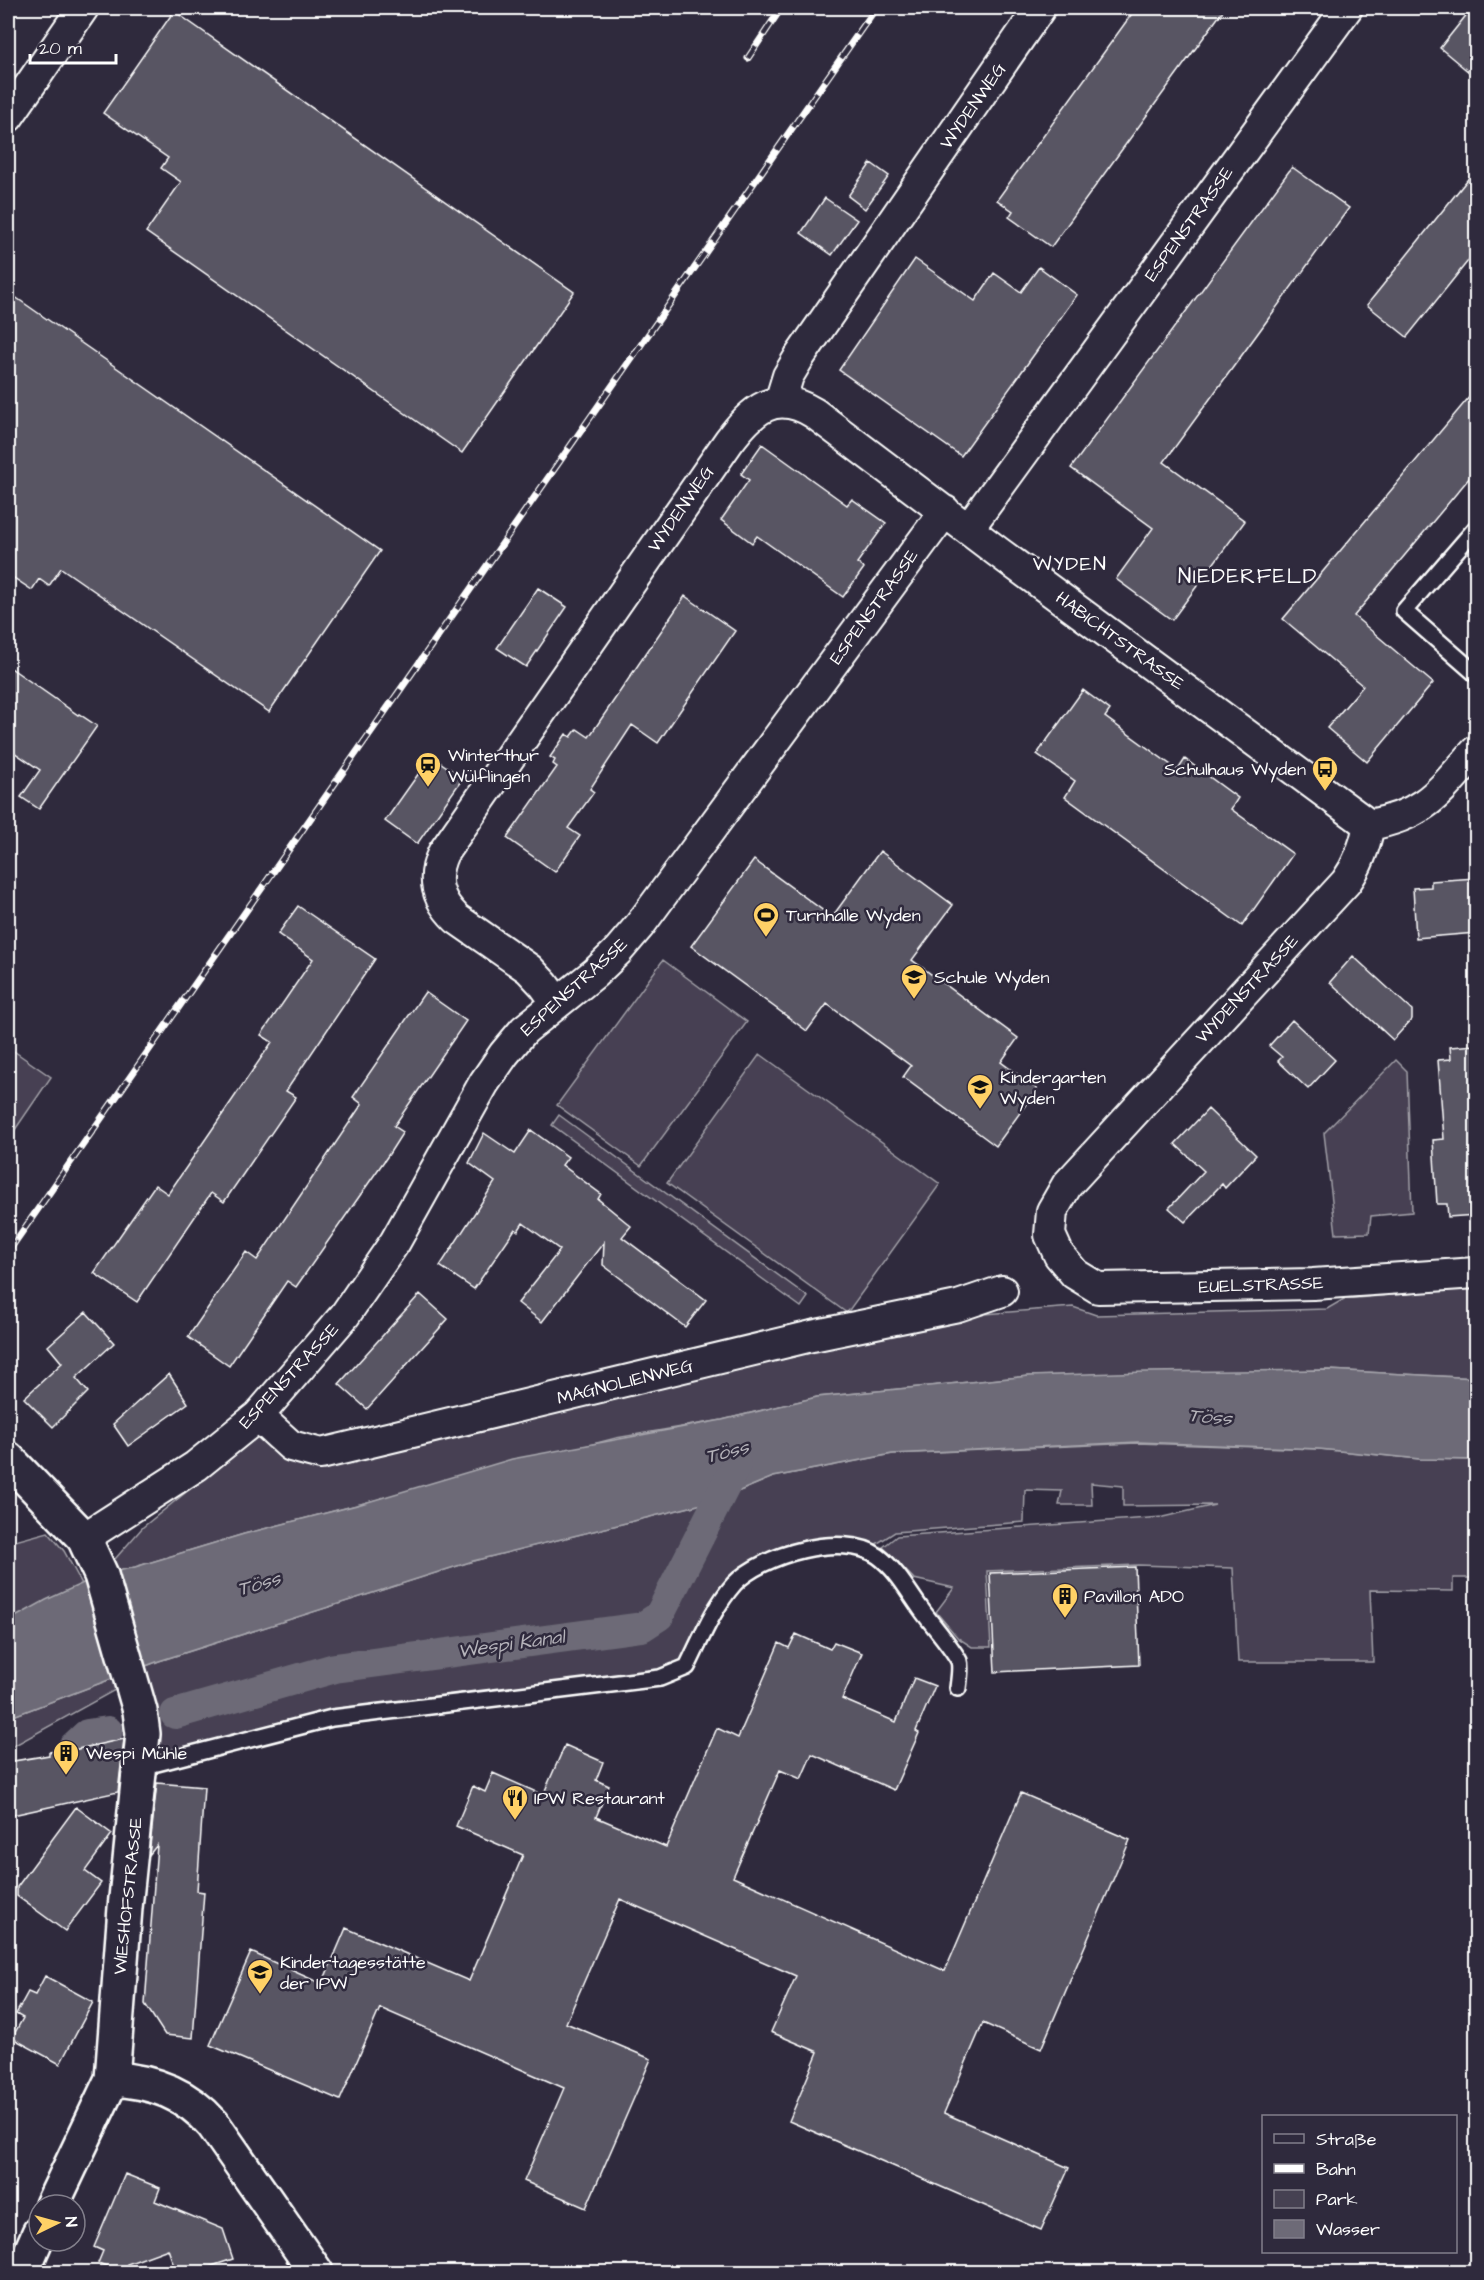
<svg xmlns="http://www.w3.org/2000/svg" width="1484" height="2280" font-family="'Architects Daughter',sans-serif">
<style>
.green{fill:#464152;stroke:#a2a0a8;stroke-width:1.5}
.water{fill:#6d6a77;stroke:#a7a6ad;stroke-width:1.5}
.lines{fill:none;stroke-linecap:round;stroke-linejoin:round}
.canal{stroke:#6d6a77;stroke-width:30}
.building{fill:#595564;stroke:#fff;stroke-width:1.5}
.lane-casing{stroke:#fff;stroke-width:20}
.street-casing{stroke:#fff;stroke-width:34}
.secondary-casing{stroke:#fff;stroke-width:38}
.lane{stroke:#2f2a3d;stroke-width:15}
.street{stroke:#2f2a3d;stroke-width:30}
.secondary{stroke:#2f2a3d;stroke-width:33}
.rail-casing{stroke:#fff;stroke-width:7}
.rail{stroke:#2f2a3d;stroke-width:4.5;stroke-dasharray:14;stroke-linecap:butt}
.labels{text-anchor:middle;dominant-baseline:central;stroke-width:5;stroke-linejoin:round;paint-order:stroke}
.street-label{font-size:18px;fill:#fff;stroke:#2f2a3d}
.poi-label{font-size:18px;fill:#fff;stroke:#2f2a3d;text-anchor:start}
.neighbourhood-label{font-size:20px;letter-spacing:1.5px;fill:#fff;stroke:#2f2a3d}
.water-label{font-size:20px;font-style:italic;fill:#b6b4bb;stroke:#2f2a3d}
.quarter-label{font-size:21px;letter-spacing:1.5px;fill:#fff;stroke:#2f2a3d}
</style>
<rect width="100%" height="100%" fill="#2f2a3d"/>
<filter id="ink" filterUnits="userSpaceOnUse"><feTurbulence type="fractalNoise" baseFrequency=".0167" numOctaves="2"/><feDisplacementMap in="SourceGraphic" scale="12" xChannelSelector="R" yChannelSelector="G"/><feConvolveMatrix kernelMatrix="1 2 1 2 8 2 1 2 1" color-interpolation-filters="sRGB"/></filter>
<g filter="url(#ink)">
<path class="green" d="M 663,960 L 747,1022 L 641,1166 L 557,1105 Z
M 8,1047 L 51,1077 L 8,1140 Z
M 760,1054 L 940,1184 L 847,1313 L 667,1183 Z
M 1396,1060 L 1407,1071 L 1412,1212 L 1371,1216 L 1369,1233 L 1336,1234 L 1324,1133 Z
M 559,1115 L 808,1297 L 801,1307 L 552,1125 Z
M 1476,1288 L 1476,1378 L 1328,1370 L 1029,1376 L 817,1397 L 722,1420 L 616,1438 L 244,1534 L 135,1567 L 101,1575 L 143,1527 L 268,1426 L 291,1446 L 985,1314 L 1073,1307 L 1096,1315 L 1327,1309 L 1344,1299 Z
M 1137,1443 L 1319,1449 L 1420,1459 L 1476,1460 L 1476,1578 L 1453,1578 L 1453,1591 L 1370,1590 L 1373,1662 L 1238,1662 L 1233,1568 L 1138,1565 L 987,1571 L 991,1647 L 972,1647 L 958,1638 L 936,1612 L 954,1588 L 914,1579 L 883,1547 L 897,1536 L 1163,1517 L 1215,1505 L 1123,1506 L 1123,1486 L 1091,1483 L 1092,1505 L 1059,1505 L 1062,1491 L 1025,1490 L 1024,1522 L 895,1532 L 867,1550 L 799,1550 L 735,1583 L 687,1667 L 332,1718 L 157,1763 L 131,1681 L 8,1749 L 8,1718 L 159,1661 L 473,1561 L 718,1500 L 773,1477 L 893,1454 Z
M 48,1532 L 64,1551 L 82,1584 L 8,1621 L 8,1543 Z"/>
<path class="water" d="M 1329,1370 L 1476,1378 L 1476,1460 L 1420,1459 L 1319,1449 L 1138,1442 L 892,1454 L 773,1477 L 718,1500 L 473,1561 L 159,1661 L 8,1718 L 8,1621 L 46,1600 L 101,1575 L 135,1567 L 244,1534 L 361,1504 L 512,1459 L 722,1420 L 817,1397 L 1029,1376 L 1145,1372 Z"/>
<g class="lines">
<path class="canal" d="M 175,1714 L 335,1668 L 642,1627 L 659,1616 L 736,1465
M 73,1747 L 87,1734 L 108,1731"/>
</g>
<path class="building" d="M 1136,8 L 1225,8 L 1051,247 L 1009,217 L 1013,211 L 997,200 Z
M 1472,8 L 1476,8 L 1476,78 L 1440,48 Z
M 174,11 L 574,292 L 462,453 L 146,232 L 181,182 L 161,168 L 168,158 L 103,113 Z
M 871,163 L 889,176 L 865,209 L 848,196 Z
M 1292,167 L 1349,208 L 1164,462 L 1245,521 L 1172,620 L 1116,579 L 1153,528 L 1071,468 Z
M 1476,169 L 1476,251 L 1407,337 L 1367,305 Z
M 825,198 L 857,220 L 832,255 L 801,233 Z
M 915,259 L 975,301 L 994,273 L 1021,292 L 1039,267 L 1077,295 L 961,456 L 839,370 Z
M 8,292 L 380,551 L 269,712 L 61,568 L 49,586 L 39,579 L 32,590 L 8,574 Z
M 1476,389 L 1476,470 L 1354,616 L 1433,683 L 1367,762 L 1327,728 L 1363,686 L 1283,619 Z
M 762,444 L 847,505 L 852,499 L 886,523 L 857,563 L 864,568 L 843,597 L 757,536 L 752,543 L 721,520 L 749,480 L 741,474 Z
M 538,588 L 567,607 L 526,667 L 497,648 Z
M 685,596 L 735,631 L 658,743 L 632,725 L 590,789 L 594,792 L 568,828 L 580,836 L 555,872 L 507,838 L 557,767 L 553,764 L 555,760 L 550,757 L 566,734 L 571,737 L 577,729 L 589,737 Z
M 8,666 L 78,715 L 79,714 L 97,726 L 39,809 L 21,797 L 40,770 L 8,748 Z
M 1083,690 L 1110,710 L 1105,717 L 1178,770 L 1185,759 L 1238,798 L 1231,809 L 1293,854 L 1242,926 L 1065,797 L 1075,781 L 1037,754 Z
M 431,756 L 463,778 L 417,844 L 385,821 Z
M 880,851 L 953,905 L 912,960 L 1018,1038 L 1001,1062 L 1037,1089 L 996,1146 L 903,1077 L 911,1066 L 827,1004 L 807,1031 L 691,946 L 754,860 L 832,917 Z
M 1476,878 L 1476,933 L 1416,938 L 1413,888 L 1431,887 L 1431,881 Z
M 298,906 L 375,959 L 286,1091 L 296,1097 L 224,1202 L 211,1193 L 137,1302 L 94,1273 L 155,1185 L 168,1194 L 272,1042 L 261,1035 L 313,959 L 278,934 Z
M 1353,956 L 1412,1010 L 1412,1019 L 1393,1040 L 1330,982 Z
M 425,992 L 466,1021 L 394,1126 L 403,1132 L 389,1154 L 296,1287 L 287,1281 L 229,1366 L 188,1337 L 246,1252 L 257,1260 L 362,1104 L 353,1097 Z
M 1292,1020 L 1335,1060 L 1308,1089 L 1278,1061 L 1282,1057 L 1269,1046 Z
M 1476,1045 L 1476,1215 L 1448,1217 L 1447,1204 L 1437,1204 L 1433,1140 L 1444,1139 L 1438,1060 L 1451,1059 L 1450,1047 Z
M 1208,1109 L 1256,1155 L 1225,1188 L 1222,1184 L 1185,1222 L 1169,1208 L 1204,1171 L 1175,1144 Z
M 531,1130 L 568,1157 L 562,1165 L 601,1194 L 598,1199 L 631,1226 L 622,1237 L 706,1300 L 685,1327 L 603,1265 L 604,1242 L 542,1322 L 518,1303 L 560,1250 L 523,1223 L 518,1231 L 515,1229 L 474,1289 L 440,1266 L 495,1182 L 469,1163 L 484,1133 L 515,1154 Z
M 420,1294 L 448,1319 L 367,1409 L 339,1384 Z
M 86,1312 L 114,1343 L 76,1378 L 88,1392 L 53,1427 L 24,1398 L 62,1363 L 48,1346 Z
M 169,1374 L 188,1403 L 128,1446 L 113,1424 Z
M 1135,1567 L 1139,1665 L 995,1672 L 990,1573 Z
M 796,1634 L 830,1649 L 834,1642 L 862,1653 L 842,1699 L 896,1722 L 914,1678 L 935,1686 L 916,1731 L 919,1733 L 894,1790 L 812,1754 L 801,1779 L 780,1770 L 733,1877 L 945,1971 L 1021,1793 L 1130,1840 L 1041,2049 L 983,2023 L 944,2113 L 1069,2168 L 1041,2230 L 789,2121 L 818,2052 L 771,2032 L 796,1976 L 620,1899 L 566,2023 L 651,2059 L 586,2208 L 524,2181 L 564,2088 L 380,2008 L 340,2100 L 210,2045 L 251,1952 L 322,1984 L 346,1928 L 469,1981 L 523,1855 L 456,1826 L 473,1786 L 485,1792 L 493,1773 L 543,1795 L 565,1745 L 603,1762 L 596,1780 L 609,1786 L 596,1817 L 666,1847 L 717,1728 L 738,1738 L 779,1643 L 789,1648 Z
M 124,1739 L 118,1792 L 8,1816 L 8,1762 L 49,1755 L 49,1752 L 73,1747 L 73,1750 Z
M 157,1783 L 204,1787 L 197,1891 L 204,1892 L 193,2038 L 165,2035 L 145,2004 L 157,1845 L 149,1855 Z
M 76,1807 L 112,1834 L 85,1871 L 101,1883 L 65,1931 L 17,1896 L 17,1887 Z
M 45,1976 L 93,2002 L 60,2064 L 12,2038 L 23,2018 L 16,2014 L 28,1992 L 35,1995 Z
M 125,2174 L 160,2188 L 155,2201 L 223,2229 L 233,2259 L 194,2272 L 176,2272 L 168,2249 L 127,2264 L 123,2272 L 98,2263 L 103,2251 L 94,2247 Z"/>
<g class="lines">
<g class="lane-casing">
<path id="lane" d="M 1476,528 L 1404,611 L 1476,674
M 141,1762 L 157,1763 L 332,1718 L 660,1678 L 687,1667 C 701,1639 713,1608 734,1584 C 761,1555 843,1531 878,1556 C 896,1569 908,1591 921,1609 C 930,1622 953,1648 959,1661 C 961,1667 959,1680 958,1688"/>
</g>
<g class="street-casing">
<path id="street" d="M 8,117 L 83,8
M 780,402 L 788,376 L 800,356 L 1040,8
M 968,529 L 1347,8
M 1369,825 C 1365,846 1359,864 1346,882 L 1067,1185 L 1052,1211 L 1050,1235 L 1059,1255 L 1075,1274 L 1098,1288 L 1313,1284 L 1476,1273
M 1369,825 C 1426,815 1440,791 1476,751
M 557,1003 L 544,985 L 529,969 L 457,919 C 437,900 431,879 443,853 L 729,441 C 753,409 775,389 814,413 L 998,552 L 1369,825
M 258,1416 L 291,1446 L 321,1454 L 812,1336 L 958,1306 L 1002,1291
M 84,1538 L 196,1466 L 258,1416 L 345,1315 L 395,1242 L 484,1083 L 504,1054 L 524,1030 L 595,973 L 617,952 L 640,925 L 945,511"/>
</g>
<g class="secondary-casing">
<path id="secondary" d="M 8,1459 L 84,1538 L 101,1575 L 140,1711 L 143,1734 L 125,1908 L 112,2079 L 52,2205
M 112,2079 C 152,2081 186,2093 213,2124 L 316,2272
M 22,2272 L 39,2233"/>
</g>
<use href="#lane" class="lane"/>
<use href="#street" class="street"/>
<use href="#secondary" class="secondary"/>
<g class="rail-casing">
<path id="rail" d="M 748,58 L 780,10
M 8,1252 L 876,8"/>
</g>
<use href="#rail" class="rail"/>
</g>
</g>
<defs>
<g id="station-pin" transform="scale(1.35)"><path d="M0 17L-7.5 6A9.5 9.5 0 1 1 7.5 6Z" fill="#ffd166" stroke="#2f2a3d"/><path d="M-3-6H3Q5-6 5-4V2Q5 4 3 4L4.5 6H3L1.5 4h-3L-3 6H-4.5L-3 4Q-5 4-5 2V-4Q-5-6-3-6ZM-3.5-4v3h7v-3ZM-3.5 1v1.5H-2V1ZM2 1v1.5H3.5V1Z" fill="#111"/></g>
<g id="bus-pin" transform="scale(1.35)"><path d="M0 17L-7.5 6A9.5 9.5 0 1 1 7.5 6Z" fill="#ffd166" stroke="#2f2a3d"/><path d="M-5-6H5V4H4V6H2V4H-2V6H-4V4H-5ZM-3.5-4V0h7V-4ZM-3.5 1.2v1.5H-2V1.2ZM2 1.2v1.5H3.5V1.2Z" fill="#111"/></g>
<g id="stadium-pin" transform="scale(1.35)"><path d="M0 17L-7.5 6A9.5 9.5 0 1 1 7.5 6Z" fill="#ffd166" stroke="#2f2a3d"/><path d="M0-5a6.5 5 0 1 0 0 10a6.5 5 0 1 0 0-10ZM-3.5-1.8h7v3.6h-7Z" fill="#111"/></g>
<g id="school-pin" transform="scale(1.35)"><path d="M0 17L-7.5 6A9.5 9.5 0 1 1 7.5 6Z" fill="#ffd166" stroke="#2f2a3d"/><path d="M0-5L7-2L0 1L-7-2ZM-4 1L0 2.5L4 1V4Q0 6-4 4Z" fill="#111"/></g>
<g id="building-pin" transform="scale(1.35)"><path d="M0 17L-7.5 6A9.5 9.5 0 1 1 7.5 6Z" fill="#ffd166" stroke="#2f2a3d"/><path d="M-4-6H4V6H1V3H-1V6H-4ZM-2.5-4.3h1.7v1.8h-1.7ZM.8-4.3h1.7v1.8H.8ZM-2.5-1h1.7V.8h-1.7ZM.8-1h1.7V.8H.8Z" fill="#111"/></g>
<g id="restaurant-pin" transform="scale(1.35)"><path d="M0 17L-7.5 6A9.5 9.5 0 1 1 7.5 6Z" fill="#ffd166" stroke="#2f2a3d"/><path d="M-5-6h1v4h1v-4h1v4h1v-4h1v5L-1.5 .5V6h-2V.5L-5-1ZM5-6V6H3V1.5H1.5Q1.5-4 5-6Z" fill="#111"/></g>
</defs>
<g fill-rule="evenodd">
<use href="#station-pin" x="428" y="765"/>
<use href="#bus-pin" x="1325" y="769"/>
<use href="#stadium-pin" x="766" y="915"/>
<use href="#school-pin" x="914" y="977"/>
<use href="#school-pin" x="980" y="1087"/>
<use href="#building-pin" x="1065" y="1596"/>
<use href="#building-pin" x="66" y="1753"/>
<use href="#restaurant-pin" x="515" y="1798"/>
<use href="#school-pin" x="260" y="1972"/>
</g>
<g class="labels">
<g class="street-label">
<text transform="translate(973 106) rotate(-55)">WYDENWEG</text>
<text transform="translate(1189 224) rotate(-54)">ESPENSTRASSE</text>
<text transform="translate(681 509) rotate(-55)">WYDENWEG</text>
<text transform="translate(874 607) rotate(-54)">ESPENSTRASSE</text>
<text transform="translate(1120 641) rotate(36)">HABICHTSTRASSE</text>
<text transform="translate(574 987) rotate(-42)">ESPENSTRASSE</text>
<text transform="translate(1247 989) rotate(-47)">WYDENSTRASSE</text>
<text transform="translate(1261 1285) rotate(-2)">EUELSTRASSE</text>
<text transform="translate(289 1376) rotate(-47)">ESPENSTRASSE</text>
<text transform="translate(625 1382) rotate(-14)">MAGNOLIENWEG</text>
<text transform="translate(128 1896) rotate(-84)">WIESHOFSTRASSE</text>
</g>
<g class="poi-label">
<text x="448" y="755">Winterthur<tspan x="448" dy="21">Wülflingen</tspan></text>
<text x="1306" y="769" text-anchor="end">Schulhaus Wyden</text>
<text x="786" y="915">Turnhalle Wyden</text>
<text x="934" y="977">Schule Wyden</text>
<text x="1000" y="1077">Kindergarten<tspan x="1000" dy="21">Wyden</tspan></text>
<text x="1084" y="1596">Pavillon ADO</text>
<text x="86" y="1753">Wespi Mühle</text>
<text x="534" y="1798">IPW Restaurant</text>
<text x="280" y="1962">Kindertagesstätte<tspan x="280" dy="21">der IPW</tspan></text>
</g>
<g class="neighbourhood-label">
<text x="1070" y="564">WYDEN</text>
</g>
<g class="water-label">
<text transform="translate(1210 1417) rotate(5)">Töss</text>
<text transform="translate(727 1452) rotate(-14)">Töss</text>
<text transform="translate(259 1584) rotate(-16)">Töss</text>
<text transform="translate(511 1644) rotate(-8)">Wespi Kanal</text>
</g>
<g class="quarter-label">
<text x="1248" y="576">NIEDERFELD</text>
</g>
</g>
<rect width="1484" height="2280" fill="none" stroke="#2f2a3d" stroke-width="30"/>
<rect x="15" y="15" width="1454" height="2250" fill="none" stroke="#fff" stroke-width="2" filter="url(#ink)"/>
<rect x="1262" y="2115" width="195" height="138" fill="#2f2a3d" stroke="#827f8b" stroke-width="1.5"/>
<rect x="1274" y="2134" width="30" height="9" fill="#2f2a3d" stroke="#827f8b" stroke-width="1.5"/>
<text x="1316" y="2145" font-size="18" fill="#ffffff">Straße</text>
<rect x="1274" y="2164" width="30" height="9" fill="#ffffff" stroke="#827f8b" stroke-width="1.5"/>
<text x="1316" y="2175" font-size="18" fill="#ffffff">Bahn</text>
<rect x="1274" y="2190" width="30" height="18" fill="#464152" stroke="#827f8b" stroke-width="1.5"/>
<text x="1316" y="2205" font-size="18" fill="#ffffff">Park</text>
<rect x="1274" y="2220" width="30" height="18" fill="#6d6a77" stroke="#827f8b" stroke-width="1.5"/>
<text x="1316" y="2235" font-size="18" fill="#ffffff">Wasser</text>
<g transform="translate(57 2223) rotate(85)"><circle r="28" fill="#2f2a3d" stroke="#827f8b" stroke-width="1.5"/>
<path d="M0-4.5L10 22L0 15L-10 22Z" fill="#ffd166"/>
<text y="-9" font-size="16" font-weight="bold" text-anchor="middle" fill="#ffffff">N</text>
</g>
<path d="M30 54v9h86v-9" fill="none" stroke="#ffffff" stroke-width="3"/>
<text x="39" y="54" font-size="18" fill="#ffffff" stroke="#2f2a3d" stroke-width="4.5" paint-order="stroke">20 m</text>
</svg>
